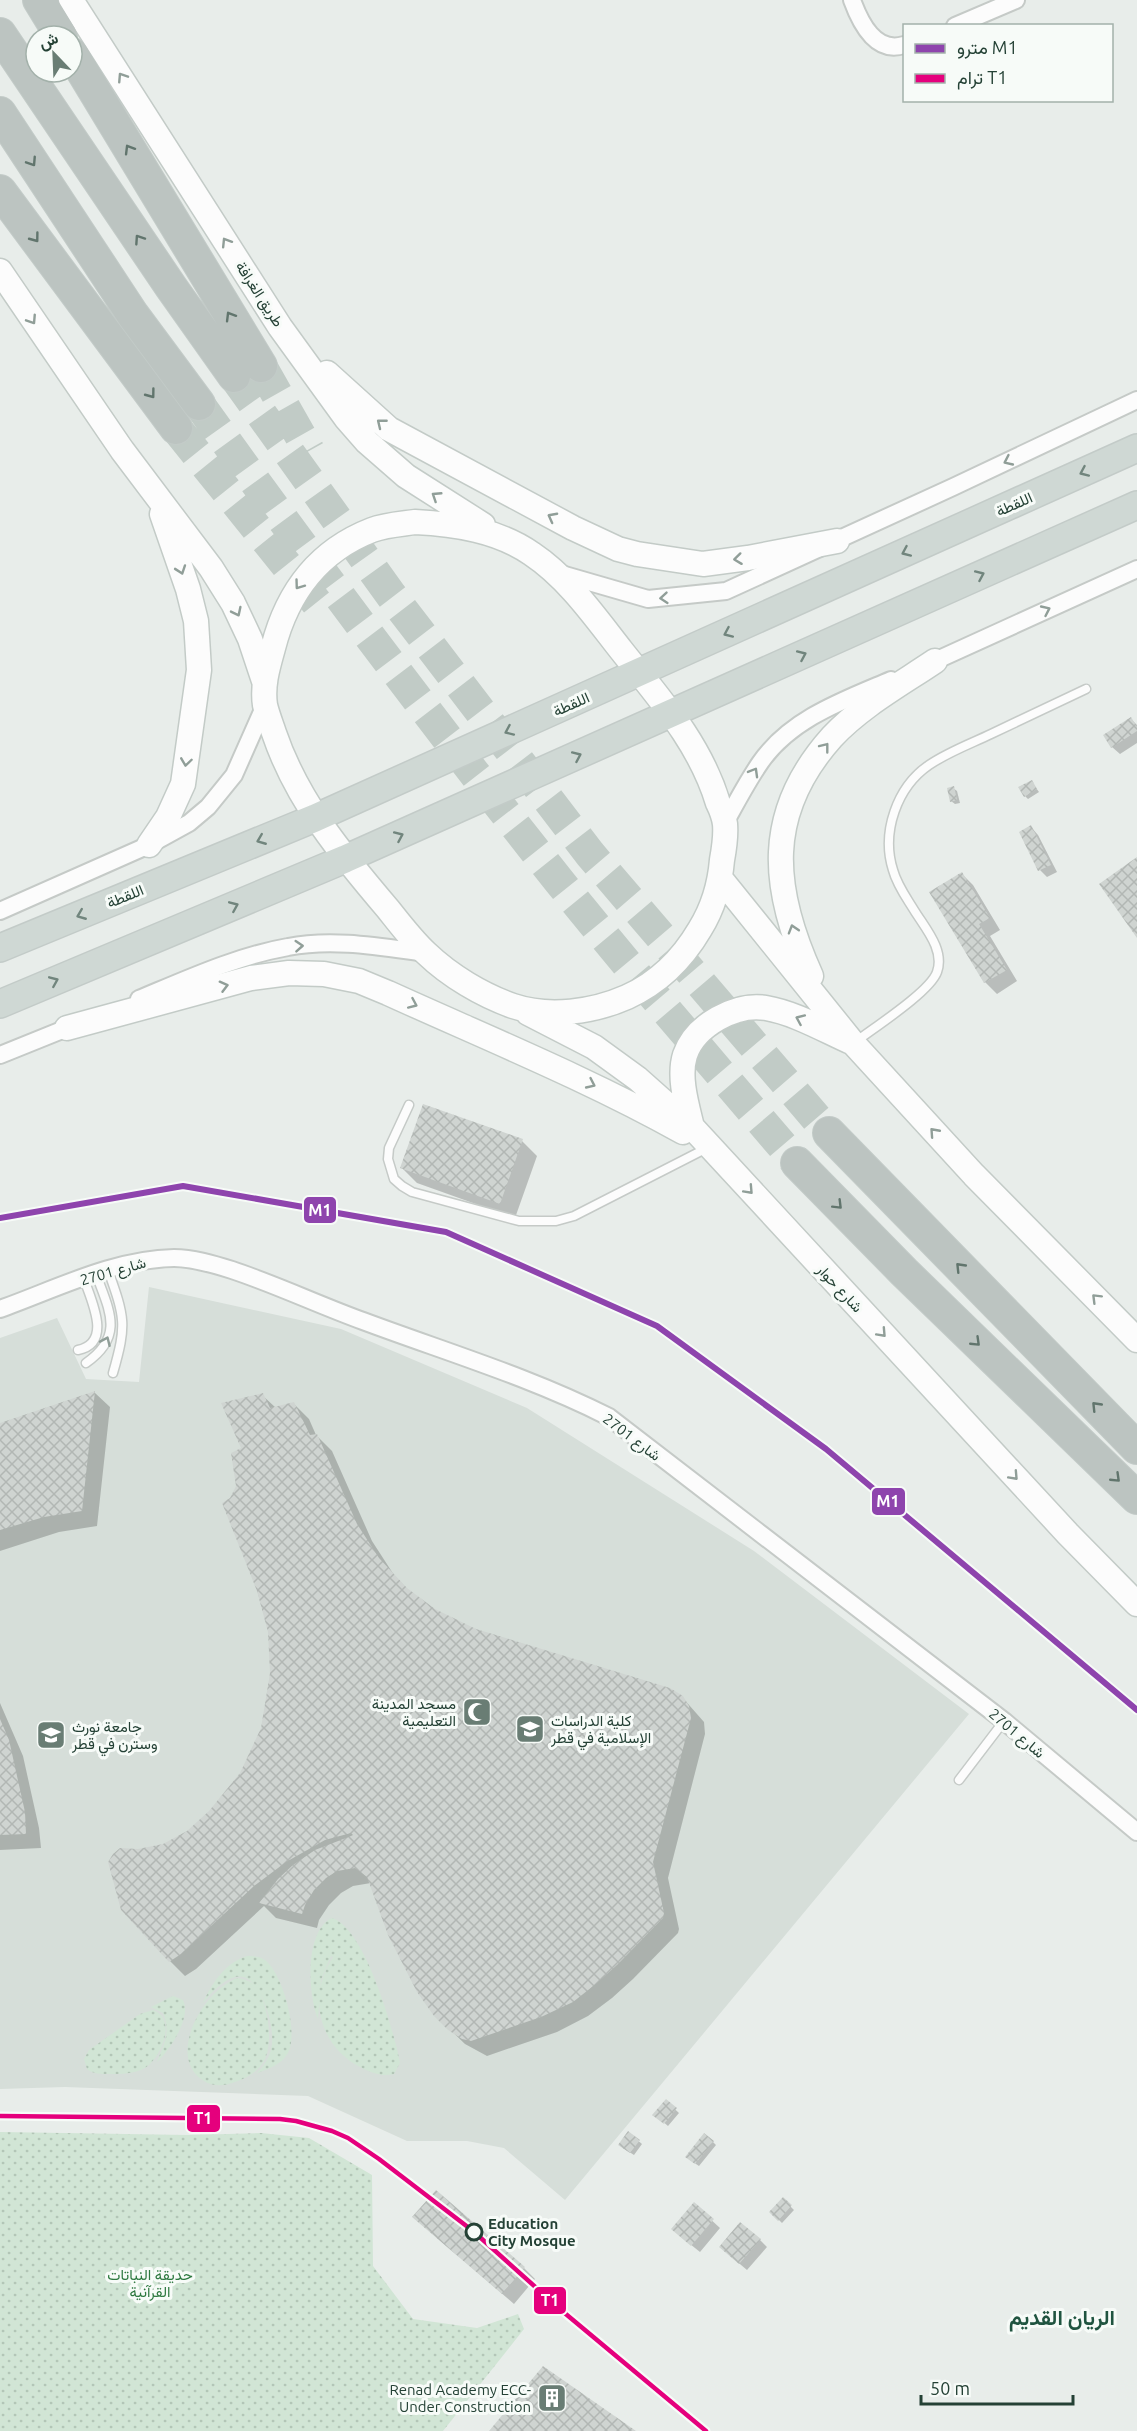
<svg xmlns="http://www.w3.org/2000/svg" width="1137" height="2431" font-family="Ubuntu,Vazirmatn,sans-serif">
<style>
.built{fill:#d6ded9}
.grass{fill:url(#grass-dots)}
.shadow{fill:#0003}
.building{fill:url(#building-cross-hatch)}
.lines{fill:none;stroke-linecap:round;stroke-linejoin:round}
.highway-tunnel{stroke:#c1cbc6;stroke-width:32;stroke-dasharray:32 16;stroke-linecap:butt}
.lane-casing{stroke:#c5cac7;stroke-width:11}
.street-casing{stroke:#c5cac7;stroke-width:20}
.secondary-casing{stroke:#c3cbc7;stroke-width:27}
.primary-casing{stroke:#c3cbc8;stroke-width:30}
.highway-casing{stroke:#c3cbc8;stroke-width:34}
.lane{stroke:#fcfcfc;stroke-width:8}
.street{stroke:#fcfcfc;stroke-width:16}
.secondary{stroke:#fcfcfc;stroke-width:24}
.primary{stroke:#cfd8d4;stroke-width:27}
.highway{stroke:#bcc4c1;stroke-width:32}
.tram-1-casing{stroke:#f7fbf8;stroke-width:9}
.tram-1{stroke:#e5007d;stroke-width:4.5}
.metro-1-casing{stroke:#f7fbf8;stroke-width:10}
.metro-1{stroke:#8e44ad;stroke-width:6}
.oneway{stroke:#909e98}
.oneway2{stroke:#61756d}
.oneway3{stroke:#71857d}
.stop-dot{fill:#f7fbf8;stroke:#244135;stroke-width:3}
.labels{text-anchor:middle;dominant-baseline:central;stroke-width:6;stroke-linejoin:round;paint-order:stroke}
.street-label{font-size:15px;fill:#244135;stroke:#f7fbf8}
.poi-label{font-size:15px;fill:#244135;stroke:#f7fbf8;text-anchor:end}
.stop-label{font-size:15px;font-weight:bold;fill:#244135;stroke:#f7fbf8;text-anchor:start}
.park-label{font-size:15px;fill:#2e7940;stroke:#f7fbf8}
.district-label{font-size:21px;font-weight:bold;fill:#205440;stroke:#f7fbf8}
.line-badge{stroke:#f7fbf8;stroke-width:2}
.badge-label{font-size:16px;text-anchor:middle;font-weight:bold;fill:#fff}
</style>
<defs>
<pattern id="grass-dots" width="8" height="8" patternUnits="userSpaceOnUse" patternTransform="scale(1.5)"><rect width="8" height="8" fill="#d1e5d5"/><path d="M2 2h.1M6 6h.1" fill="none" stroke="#b3c6b7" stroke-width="1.8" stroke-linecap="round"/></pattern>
<pattern id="building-cross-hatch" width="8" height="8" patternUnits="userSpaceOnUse" patternTransform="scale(1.5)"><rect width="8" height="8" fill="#cfd4d1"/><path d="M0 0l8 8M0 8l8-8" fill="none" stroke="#b2b7b4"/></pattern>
</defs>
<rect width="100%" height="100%" fill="#e8edea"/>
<path class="built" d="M 149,1287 L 341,1329 L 527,1408 L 754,1551 L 969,1714 L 565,2200 L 504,2148 L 467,2141 L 407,2141 L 308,2096 L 65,2087 L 0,2089 L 0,1338 L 57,1318 L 86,1379 L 139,1382 Z"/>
<path class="grass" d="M 332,1918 C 365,1928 394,2031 400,2063 L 394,2074 C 383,2077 372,2073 362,2068 C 320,2048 306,1997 333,1957 L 331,1956 L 321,1980 L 318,2019 C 308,1996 304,1931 332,1918 Z
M 247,1956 C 253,1956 259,1956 265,1960 C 283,1974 299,2032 288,2053 C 282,2064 269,2069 257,2073 C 265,2065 271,2055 272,2044 C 273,2033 270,2018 266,2007 C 250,1962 228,1972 203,2003 C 212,1983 225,1963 247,1956 Z
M 238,1978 C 244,1979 250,1981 255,1985 C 268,2001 274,2043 264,2061 C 258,2072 246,2078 235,2082 C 225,2086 213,2087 204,2081 C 164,2057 205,1988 238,1978 Z
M 173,1996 L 183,2000 C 192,2017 170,2050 157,2062 C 164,2044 171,2033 163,2013 L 151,2007 Z
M 153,2010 C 178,2019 161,2058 145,2068 C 134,2074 121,2074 109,2074 C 101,2074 93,2074 87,2069 L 84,2059 L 89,2050 L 140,2014 Z
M 0,2132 L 189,2135 L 261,2133 L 309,2138 L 372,2175 L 373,2266 L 413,2319 L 477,2328 L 518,2314 L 524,2329 L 443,2431 L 0,2431 Z"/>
<path class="shadow" d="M 1131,719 L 1137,725 L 1137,743 L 1120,754 L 1112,747 Z
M 1031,781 L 1039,792 L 1028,799 L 1025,796 Z
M 953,788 L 957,791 L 960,803 L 955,804 L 951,801 Z
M 1031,827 L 1038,835 L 1057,872 L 1047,877 L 1040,870 Z
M 962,874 L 973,885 L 1000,930 L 990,936 L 1017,981 L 997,994 L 985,982 L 931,892 Z
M 522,1141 L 537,1156 L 515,1218 L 417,1183 L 402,1168 Z
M 95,1393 L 110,1407 L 97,1526 L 59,1532 L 0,1551 L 0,1425 Z
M 262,1395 L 276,1408 L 294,1404 L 309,1419 L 316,1435 L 332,1451 L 372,1541 L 394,1575 L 409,1591 L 434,1610 L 475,1631 L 682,1697 L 704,1722 L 705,1734 L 668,1878 L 679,1929 L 678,1933 L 633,1979 L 612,1998 L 588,2016 L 557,2032 L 487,2056 L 465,2044 L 435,2015 L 371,1883 L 353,1886 L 341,1893 L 329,1905 L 319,1920 L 317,1928 L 276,1918 L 264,1906 L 196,1969 L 185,1976 L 170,1961 L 139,1850 L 163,1845 L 188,1832 L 210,1812 L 241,1773 L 262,1729 L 271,1673 L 269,1632 L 231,1499 L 237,1486 L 243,1449 Z
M 0,1703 L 23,1756 L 39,1828 L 41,1848 L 0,1850 Z
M 666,2101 L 679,2113 L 668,2126 L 654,2114 Z
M 629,2133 L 642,2144 L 634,2155 L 623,2148 Z
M 713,2142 L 716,2145 L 699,2166 L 690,2160 Z
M 783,2199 L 794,2210 L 782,2223 L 771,2212 Z
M 694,2204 L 720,2228 L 700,2252 L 680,2236 Z
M 426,2228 L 524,2268 L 535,2279 L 514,2304 Z
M 760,2240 L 767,2247 L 747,2270 L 728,2254 Z"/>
<path class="building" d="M 1131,717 L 1137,727 L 1137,731 L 1111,748 L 1103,735 Z
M 1032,780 L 1037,789 L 1024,797 L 1018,787 Z
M 954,786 L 957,800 L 950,802 L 947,788 Z
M 1031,825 L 1051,865 L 1038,871 L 1019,832 Z
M 1137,857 L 1137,938 L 1099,884 Z
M 962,872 L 990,918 L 979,924 L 1007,970 L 984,983 L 929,892 Z
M 423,1104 L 523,1139 L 500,1204 L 400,1168 Z
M 95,1391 L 82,1511 L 44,1517 L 0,1530 L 0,1423 Z
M 263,1393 L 270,1408 L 294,1402 L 310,1435 L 317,1434 L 357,1524 L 379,1558 L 407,1588 L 435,1609 L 476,1629 L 670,1688 L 683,1696 L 689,1706 L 691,1718 L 653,1862 L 664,1913 L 663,1918 L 618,1964 L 597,1983 L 573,2002 L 541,2017 L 471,2041 L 462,2039 L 448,2030 L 434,2016 L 417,1992 L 388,1935 L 367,1877 L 355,1868 L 337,1871 L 326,1878 L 314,1890 L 305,1905 L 302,1914 L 259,1903 L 278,1879 L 293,1865 L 315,1850 L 351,1836 L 353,1835 L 351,1833 L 325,1840 L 286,1862 L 254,1886 L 181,1954 L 169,1962 L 121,1910 L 108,1862 L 113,1854 L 120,1848 L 138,1849 L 163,1844 L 187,1831 L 209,1811 L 240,1773 L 261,1728 L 270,1673 L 268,1632 L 257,1591 L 222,1503 L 230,1498 L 236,1486 L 231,1453 L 241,1448 L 221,1403 Z
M 0,1719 L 9,1740 L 25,1812 L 26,1834 L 0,1835 Z
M 666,2099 L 677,2108 L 664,2124 L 652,2115 Z
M 628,2131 L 640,2140 L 630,2153 L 618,2145 Z
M 704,2133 L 714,2141 L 695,2164 L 685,2157 Z
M 436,2190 L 525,2267 L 502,2294 L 412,2217 Z
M 783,2197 L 792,2205 L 778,2221 L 769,2212 Z
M 694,2202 L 714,2219 L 691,2246 L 671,2229 Z
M 740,2222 L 761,2239 L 739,2264 L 719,2247 Z
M 543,2366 L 636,2431 L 489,2431 Z"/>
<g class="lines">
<path class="highway-tunnel" d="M 261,366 L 309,451
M 234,376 L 391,595 L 590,854 L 829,1133
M 199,404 C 315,566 435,725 559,881 C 636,977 717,1069 797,1163
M 176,428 L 321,608"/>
<g class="lane-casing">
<path id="lane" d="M 854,1043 C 872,1029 930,992 937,972 C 945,950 925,928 914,910 C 906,897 897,885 893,870 C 881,832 897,787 929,765 C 948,752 970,744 991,734 C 1022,719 1054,704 1086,689
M 409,1105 L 389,1148 L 388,1159 L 394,1179 L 402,1186 L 412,1192 L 519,1221 L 556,1221 L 574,1216 L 709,1147
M 108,1270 C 125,1318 127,1324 113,1373
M 78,1350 C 113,1343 91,1300 84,1279
M 86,1363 C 125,1336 109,1310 96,1274
M 959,1780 L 1004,1721"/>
</g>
<g class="street-casing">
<path id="street" d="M 852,0 C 860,22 875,54 904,45
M 955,26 L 1016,0
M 558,573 L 648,599 L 726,591 L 953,487 L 1137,400
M 926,665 L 1137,569
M 725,823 C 736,803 747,782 760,763 C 790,719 844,700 891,680
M 0,911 L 149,845 L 189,823 L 208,807 L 234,775 L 265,705
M 139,999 C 187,979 237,956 288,947 C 333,938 381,947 426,953
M 0,1055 L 77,1024
M 0,1309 C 56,1289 114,1259 174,1258 C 193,1258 213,1264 232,1270 C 277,1285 319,1305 363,1321 C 446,1352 530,1377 609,1417 L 1004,1721 L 1137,1832"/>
</g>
<g class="secondary-casing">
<path id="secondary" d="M 71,0 L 280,327 L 346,418 L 367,442 L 406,476 L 483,525
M 0,271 L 122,450 L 211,568 L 233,603 L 250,639 L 264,681
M 327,373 L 389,429 L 573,528 L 618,549 L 637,554 L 703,564 L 748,558 L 837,541
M 415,522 C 455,524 498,530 532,554 C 568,578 595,617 621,650 C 659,698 700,743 718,803 C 721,809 724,817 725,824 C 726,835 724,849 722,860 C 720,884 713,908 700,929 C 683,958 658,983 627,997 C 593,1012 549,1018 513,1006 C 482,995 450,976 426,953 C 412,940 400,924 388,909 C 342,855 297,801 274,733 C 271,724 267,714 265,705 C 262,685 268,666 273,648 C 287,593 318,551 372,530 C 385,525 401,524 415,522 Z
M 149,845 L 168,817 L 183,784 L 199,670 L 196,621 L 188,589 L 162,514
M 720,878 L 853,1043 L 974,1175 L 1137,1340
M 811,976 C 771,888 764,813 832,737 C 861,706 901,684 935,661
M 528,1013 L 594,1047 L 638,1079 L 692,1127 L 1068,1534 L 1137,1604
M 67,1028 L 251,978 L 289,973 L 324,974 L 359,981 L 388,993 C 487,1038 588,1079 683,1132
M 692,1127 C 687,1106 678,1077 685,1055 C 695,1025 736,1003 766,1008 C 795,1013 824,1030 851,1042"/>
</g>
<g class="primary-casing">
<path id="primary" d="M 0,948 L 315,818 L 1137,448
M 0,1004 L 345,859 L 1137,505"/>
</g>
<g class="highway-casing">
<path id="highway" d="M 39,0 L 61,36
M 0,34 L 171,287 L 234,376
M 72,54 L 261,366
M 0,113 L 133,315 L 199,404
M 0,191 L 176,428
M 829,1133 L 1137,1448
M 797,1163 L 904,1272 L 1137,1498"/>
</g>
<use href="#lane" class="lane"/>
<use href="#street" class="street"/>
<use href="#secondary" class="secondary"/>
<use href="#primary" class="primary"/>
<use href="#highway" class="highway"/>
<g class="tram-1-casing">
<path id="tram-1" d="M 0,2116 L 280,2119 L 296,2121 L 332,2131 L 348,2138 L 379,2159 L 473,2231 L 561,2310 L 706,2431"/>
</g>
<use href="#tram-1" class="tram-1"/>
<g class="metro-1-casing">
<path id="metro-1" d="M 0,1218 L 183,1186 L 446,1232 L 657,1326 L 826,1449 L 1137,1710"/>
</g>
<use href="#metro-1" class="metro-1"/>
</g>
<defs><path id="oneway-chevron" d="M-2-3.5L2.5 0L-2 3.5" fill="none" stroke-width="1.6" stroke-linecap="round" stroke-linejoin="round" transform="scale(1.5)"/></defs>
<g class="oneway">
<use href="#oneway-chevron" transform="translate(122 77) rotate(-123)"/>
<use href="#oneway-chevron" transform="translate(226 242) rotate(-122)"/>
<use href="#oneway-chevron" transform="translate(32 320) rotate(57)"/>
<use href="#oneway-chevron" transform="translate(381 423) rotate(-141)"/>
<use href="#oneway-chevron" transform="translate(1008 461) rotate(155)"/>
<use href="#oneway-chevron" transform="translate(436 496) rotate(-147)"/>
<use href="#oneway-chevron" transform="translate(552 517) rotate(-152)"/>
<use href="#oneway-chevron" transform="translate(738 559) rotate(173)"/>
<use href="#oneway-chevron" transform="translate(181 570) rotate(71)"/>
<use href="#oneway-chevron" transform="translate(299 585) rotate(126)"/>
<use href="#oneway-chevron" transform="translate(664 598) rotate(175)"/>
<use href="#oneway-chevron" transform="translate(1046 610) rotate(-25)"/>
<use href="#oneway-chevron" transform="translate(237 612) rotate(64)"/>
<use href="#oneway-chevron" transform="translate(825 747) rotate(-52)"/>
<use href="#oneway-chevron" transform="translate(186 762) rotate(98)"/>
<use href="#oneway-chevron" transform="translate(754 772) rotate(-60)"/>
<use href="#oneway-chevron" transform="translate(793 929) rotate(-107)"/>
<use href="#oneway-chevron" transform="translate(299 946) rotate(-4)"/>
<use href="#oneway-chevron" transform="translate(224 986) rotate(-15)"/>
<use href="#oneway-chevron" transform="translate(413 1004) rotate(24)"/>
<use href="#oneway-chevron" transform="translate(800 1019) rotate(-156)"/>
<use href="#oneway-chevron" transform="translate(591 1084) rotate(25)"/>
<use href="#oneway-chevron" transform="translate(934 1132) rotate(-132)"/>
<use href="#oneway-chevron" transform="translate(749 1190) rotate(47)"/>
<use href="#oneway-chevron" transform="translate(1096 1298) rotate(-135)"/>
<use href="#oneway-chevron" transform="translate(882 1333) rotate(47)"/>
<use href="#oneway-chevron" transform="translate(106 1341) rotate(-66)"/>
<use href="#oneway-chevron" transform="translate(1014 1476) rotate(47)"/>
</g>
<g class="oneway2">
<use href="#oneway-chevron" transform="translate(129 149) rotate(-121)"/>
<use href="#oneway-chevron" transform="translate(32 162) rotate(57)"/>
<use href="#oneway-chevron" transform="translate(35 238) rotate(53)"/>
<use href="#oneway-chevron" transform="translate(139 239) rotate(-124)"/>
<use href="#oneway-chevron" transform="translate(230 316) rotate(-121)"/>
<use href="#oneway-chevron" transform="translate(151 394) rotate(53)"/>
<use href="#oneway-chevron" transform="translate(838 1205) rotate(45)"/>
<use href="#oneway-chevron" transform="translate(960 1267) rotate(-134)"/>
<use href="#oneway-chevron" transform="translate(976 1342) rotate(44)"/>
<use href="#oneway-chevron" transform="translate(1096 1406) rotate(-134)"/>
<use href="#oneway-chevron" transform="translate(1116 1478) rotate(44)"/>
</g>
<g class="oneway3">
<use href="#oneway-chevron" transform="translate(1084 472) rotate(156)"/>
<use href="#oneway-chevron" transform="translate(906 552) rotate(156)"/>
<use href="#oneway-chevron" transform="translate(980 575) rotate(-24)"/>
<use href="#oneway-chevron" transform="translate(728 633) rotate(156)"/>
<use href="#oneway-chevron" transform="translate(802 655) rotate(-24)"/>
<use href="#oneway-chevron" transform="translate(509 731) rotate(156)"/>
<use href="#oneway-chevron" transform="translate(577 756) rotate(-24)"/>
<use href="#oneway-chevron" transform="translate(399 836) rotate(-24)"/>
<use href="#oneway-chevron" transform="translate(261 840) rotate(158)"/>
<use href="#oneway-chevron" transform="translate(234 906) rotate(-23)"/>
<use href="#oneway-chevron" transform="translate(81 915) rotate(158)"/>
<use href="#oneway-chevron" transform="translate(54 981) rotate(-23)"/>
</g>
<defs>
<g id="mosque-square" transform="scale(1.5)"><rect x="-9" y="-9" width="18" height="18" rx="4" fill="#697d74" stroke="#f7fbf8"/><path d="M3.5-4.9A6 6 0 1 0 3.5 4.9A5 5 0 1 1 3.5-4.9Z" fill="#fff"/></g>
<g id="university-square" transform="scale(1.5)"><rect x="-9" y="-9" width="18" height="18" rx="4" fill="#697d74" stroke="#f7fbf8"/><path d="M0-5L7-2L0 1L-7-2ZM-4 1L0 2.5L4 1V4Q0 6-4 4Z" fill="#fff"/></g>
<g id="building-square" transform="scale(1.5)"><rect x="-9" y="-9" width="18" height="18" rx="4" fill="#697d74" stroke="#f7fbf8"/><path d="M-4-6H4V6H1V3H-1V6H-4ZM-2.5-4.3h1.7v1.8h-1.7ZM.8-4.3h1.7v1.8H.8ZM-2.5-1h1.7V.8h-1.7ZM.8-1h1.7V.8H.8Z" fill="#fff"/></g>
</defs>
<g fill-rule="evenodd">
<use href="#mosque-square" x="477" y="1712"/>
<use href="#university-square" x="530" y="1729"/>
<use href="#university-square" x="51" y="1735"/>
<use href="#building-square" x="552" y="2398"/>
</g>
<circle class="stop-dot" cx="474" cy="2232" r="8"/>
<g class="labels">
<g class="street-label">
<text transform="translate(260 294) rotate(57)">طريق الغرافة</text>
<text transform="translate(1014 504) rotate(-24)">اللقطة</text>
<text transform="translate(571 704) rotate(-24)">اللقطة</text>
<text transform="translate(125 896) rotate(-22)">اللقطة</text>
<text transform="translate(113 1271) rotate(-16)">شارع 2701</text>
<text transform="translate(840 1288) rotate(47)">شارع حوار</text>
<text transform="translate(632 1437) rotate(37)">شارع 2701</text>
<text transform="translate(1017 1733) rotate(40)">شارع 2701</text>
</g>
<g class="poi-label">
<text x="456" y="1703">مسجد المدينة<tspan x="456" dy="17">التعليمية</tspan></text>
<text x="551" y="1720" text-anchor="start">كلية الدراسات<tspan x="551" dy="17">الإسلامية في قطر</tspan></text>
<text x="72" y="1726" text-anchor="start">جامعة نورث<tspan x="72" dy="17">وسترن في قطر</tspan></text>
<text x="531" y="2389">Renad Academy ECC-<tspan x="531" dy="17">Under Construction</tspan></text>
</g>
<g class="stop-label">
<text x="488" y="2223">Education<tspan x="488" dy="17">City Mosque</tspan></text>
</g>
<g class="park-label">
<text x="150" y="2274">حديقة النباتات<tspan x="150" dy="17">القرآنية</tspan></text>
</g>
<g class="district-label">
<text x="1062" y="2317">الريان القديم</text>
</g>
</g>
<g class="line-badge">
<rect x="303" y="1196" width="34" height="28" rx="6" fill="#8e44ad"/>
<rect x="871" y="1487" width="35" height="29" rx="6" fill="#8e44ad"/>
<rect x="186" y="2104" width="35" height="29" rx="6" fill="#e5007d"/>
<rect x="533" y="2286" width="34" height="29" rx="6" fill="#e5007d"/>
</g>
<g class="badge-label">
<text x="320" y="1216">M1</text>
<text x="888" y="1507">M1</text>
<text x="203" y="2124">T1</text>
<text x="550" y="2306">T1</text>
</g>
<rect x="903" y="24" width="210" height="78" fill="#f7fbf8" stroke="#a3b1aa" stroke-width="1.5"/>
<rect x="915" y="44" width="30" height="9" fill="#8e44ad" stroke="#a3b1aa" stroke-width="1.5"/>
<text x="957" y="54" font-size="18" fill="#244135">مترو M1</text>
<rect x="915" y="74" width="30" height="9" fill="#e5007d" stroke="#a3b1aa" stroke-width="1.5"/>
<text x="957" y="84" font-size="18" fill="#244135">ترام T1</text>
<g transform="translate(54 54) rotate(337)"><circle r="28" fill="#f7fbf8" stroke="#a3b1aa" stroke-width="1.5"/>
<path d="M0-4.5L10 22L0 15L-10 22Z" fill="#697d74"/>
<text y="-9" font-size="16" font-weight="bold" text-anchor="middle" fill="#244135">ش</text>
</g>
<path d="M921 2395v9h152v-9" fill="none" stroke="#244135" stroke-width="3"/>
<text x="930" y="2395" font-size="18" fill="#244135" stroke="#f7fbf8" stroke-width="4.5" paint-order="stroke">50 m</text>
</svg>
